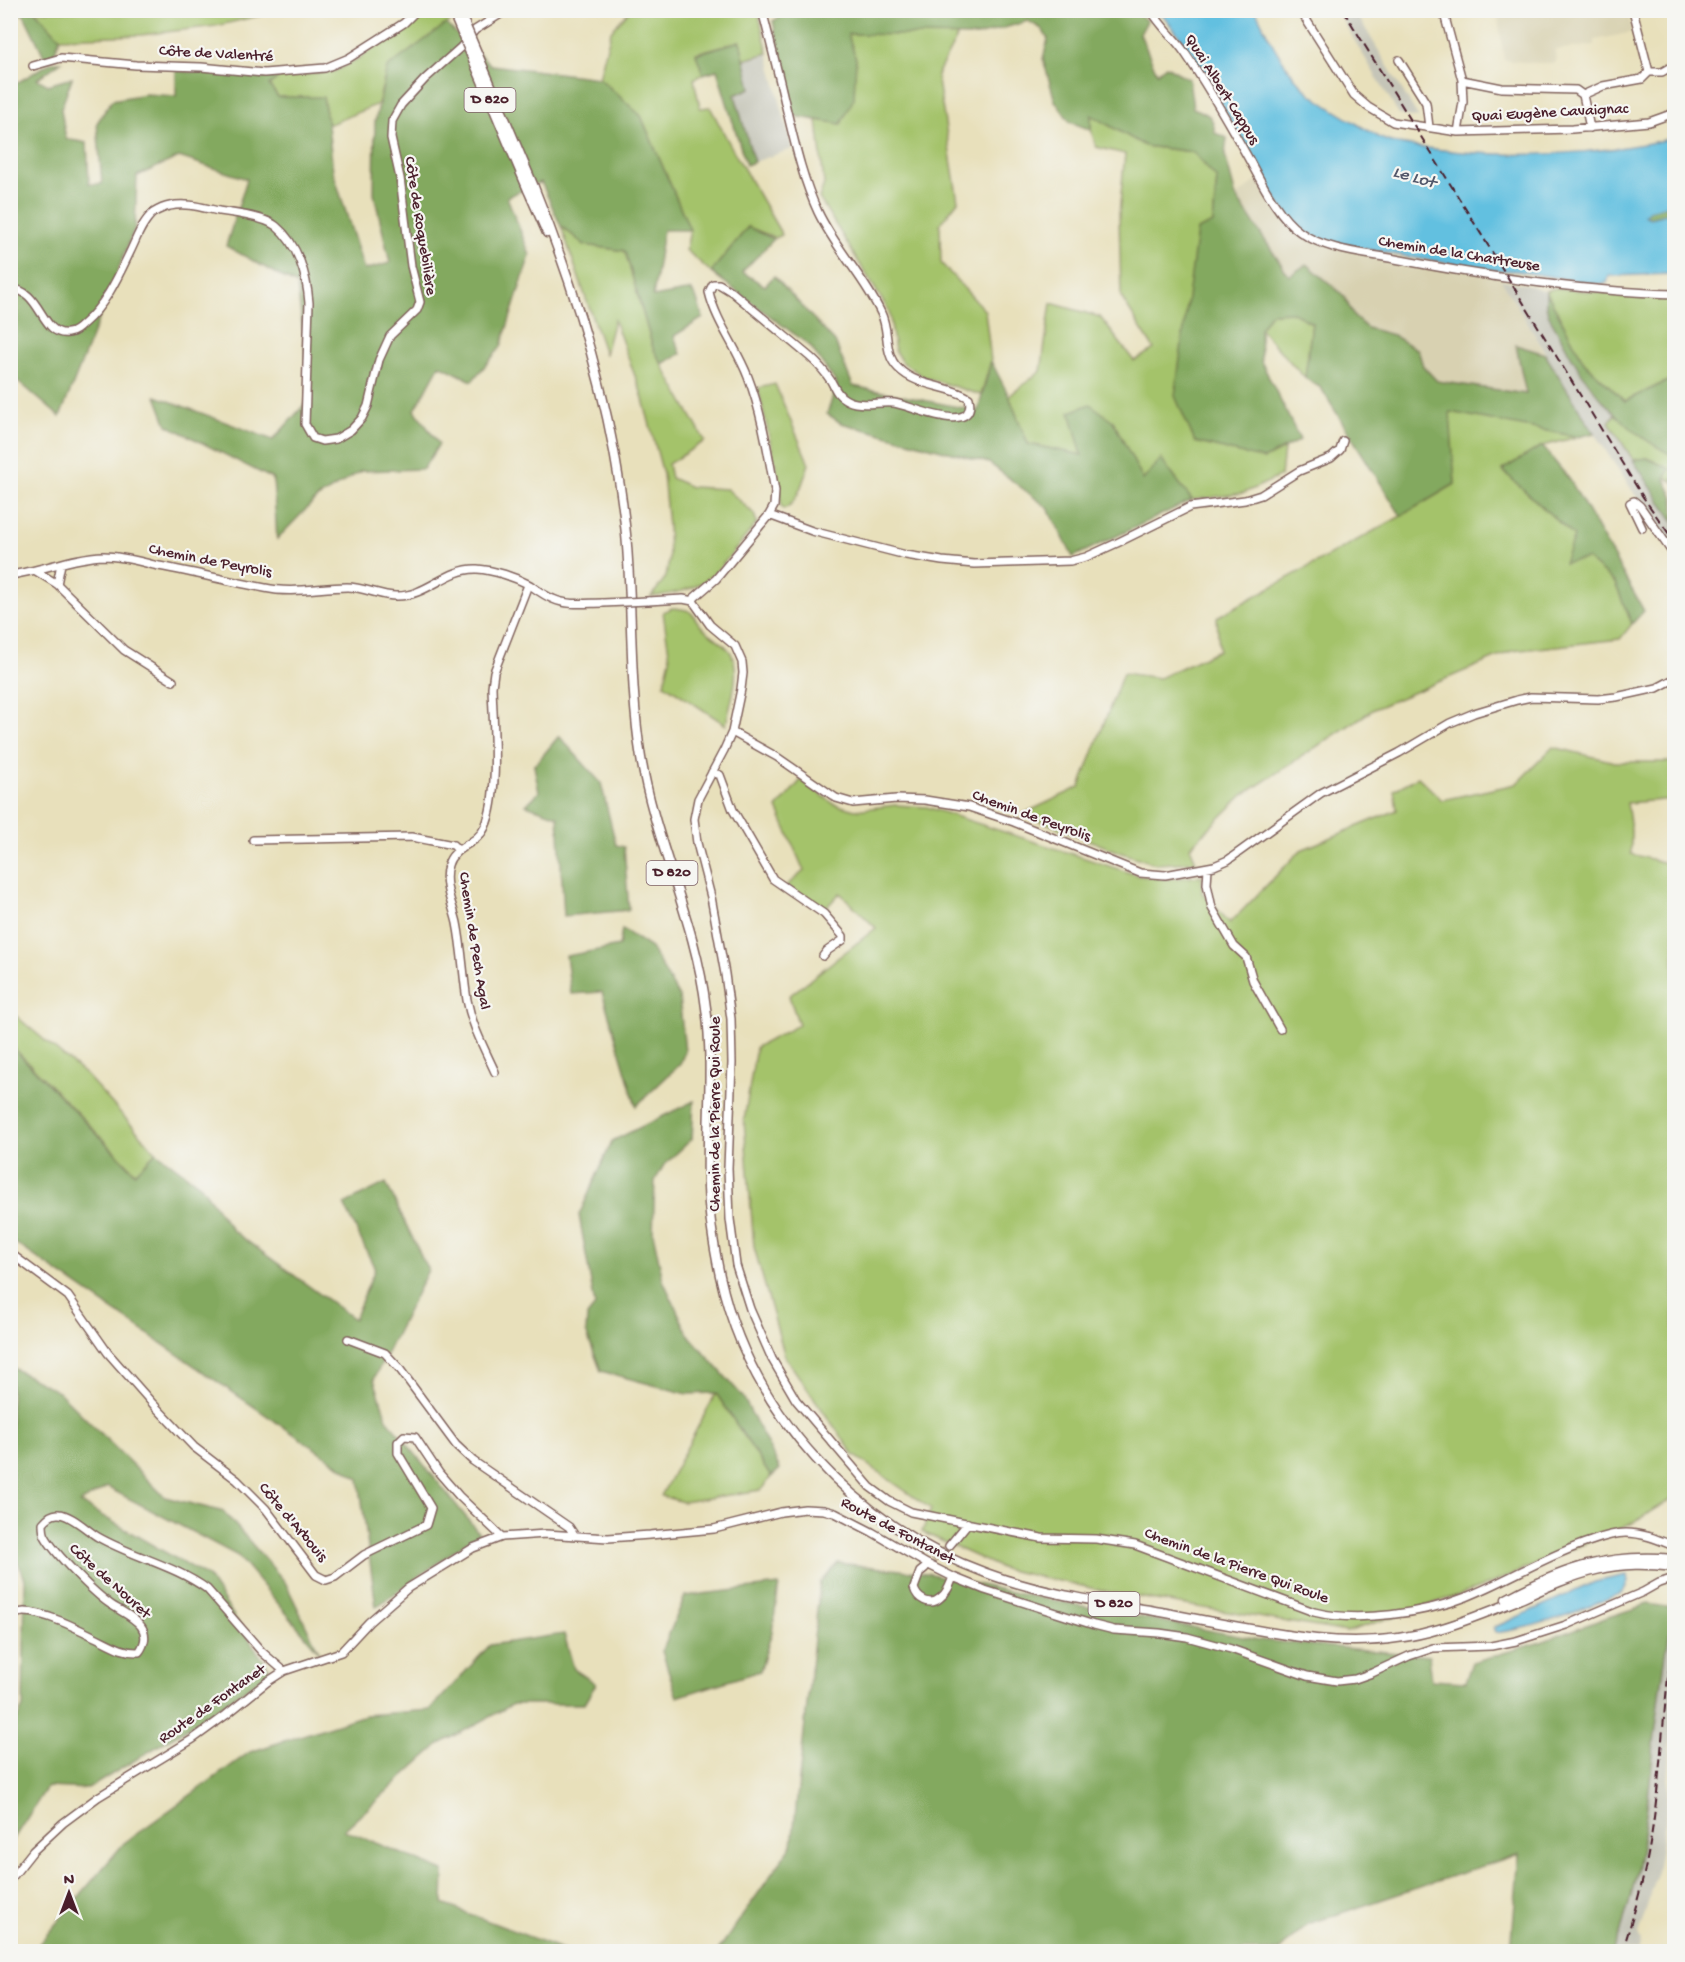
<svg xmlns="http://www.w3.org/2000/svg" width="1685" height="1962" font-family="'Gochi Hand',sans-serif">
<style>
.built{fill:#d8d1b1}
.industrial{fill:#c5c5b8}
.green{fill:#a4c36a;stroke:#77714a;stroke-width:1.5}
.forest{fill:#83a95e;stroke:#666444;stroke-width:1.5}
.water{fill:#62c0e0;stroke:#567086;stroke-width:1.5}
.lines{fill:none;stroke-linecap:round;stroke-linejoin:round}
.minor-tunnel{stroke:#c8b99e;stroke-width:7;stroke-dasharray:7 3.5;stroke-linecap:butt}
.minor-casing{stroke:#81635d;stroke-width:10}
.major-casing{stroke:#81635d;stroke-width:11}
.minor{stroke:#fff;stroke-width:7}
.major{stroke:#fff;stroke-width:8}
.rail{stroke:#4a1f2b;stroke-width:2;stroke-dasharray:9 4.5;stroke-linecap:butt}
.minor-bridge-casing{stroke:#81635d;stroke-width:10;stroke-linecap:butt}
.major-bridge-casing{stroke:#81635d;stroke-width:11;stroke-linecap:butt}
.minor-bridge{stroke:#fff;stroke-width:7}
.major-bridge{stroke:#fff;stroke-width:8}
.labels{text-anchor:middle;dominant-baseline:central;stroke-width:4.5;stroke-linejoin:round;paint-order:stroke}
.shield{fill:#f6f6f2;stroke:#7e6067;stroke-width:1.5}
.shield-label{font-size:15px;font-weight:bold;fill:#4a1f2b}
.street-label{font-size:16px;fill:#4a1f2b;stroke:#f6f6f2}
.water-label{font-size:18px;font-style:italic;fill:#52576a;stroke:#f6f6f2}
</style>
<rect width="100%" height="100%" fill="#f6f6f2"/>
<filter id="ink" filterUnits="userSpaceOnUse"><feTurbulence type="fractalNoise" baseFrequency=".0167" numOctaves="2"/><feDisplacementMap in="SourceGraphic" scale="12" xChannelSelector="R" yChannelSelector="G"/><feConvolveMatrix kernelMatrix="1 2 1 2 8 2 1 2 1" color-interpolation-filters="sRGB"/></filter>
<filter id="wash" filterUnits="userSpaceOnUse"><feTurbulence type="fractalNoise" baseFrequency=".008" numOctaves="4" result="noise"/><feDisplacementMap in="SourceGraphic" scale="24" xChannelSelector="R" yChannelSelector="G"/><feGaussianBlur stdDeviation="1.35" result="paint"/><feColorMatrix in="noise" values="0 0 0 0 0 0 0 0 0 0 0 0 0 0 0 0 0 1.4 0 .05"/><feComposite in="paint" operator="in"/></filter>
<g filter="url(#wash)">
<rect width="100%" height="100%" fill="#e8e0bb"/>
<path class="built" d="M 1497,11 L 1627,11 L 1633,32 L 1595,40 L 1595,45 L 1555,50 L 1556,63 L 1534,63 L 1504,60 Z
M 1261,177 L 1317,240 L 1409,257 L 1495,270 L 1545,354 L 1517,345 L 1526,394 L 1437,381 L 1423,366 L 1418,350 L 1393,335 L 1367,328 L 1354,317 L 1344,296 L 1289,276 L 1236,197 Z"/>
<path class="industrial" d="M 1337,11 L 1355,11 L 1419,118 L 1399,115 Z
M 768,53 L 792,149 L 754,162 L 735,94 L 751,88 L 744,60 Z
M 1501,280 L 1525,284 L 1546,291 L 1547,310 L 1590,387 L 1615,414 L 1609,423 L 1674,522 L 1674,548 L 1636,496 L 1594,433 Z
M 1674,1604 L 1674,1703 L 1665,1823 L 1656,1877 L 1638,1935 L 1641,1943 L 1638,1951 L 1613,1952 L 1619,1936 L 1647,1808 L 1665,1655 Z"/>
<path class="green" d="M 35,11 L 279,11 L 216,26 L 141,35 L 60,38 Z
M 426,11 L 465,11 L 387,68 L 378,104 L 328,125 L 323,98 L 278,97 L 269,85 L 279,77 L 335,71 L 359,58 Z
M 629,11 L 758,11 L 768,53 L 744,60 L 740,41 L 696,53 L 703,74 L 694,79 L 700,108 L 710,107 L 734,152 L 782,235 L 776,238 L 748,227 L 711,272 L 686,250 L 690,230 L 641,116 L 599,78 L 611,31 Z
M 847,34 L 958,35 L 937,75 L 958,201 L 940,224 L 941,263 L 985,311 L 991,361 L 981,395 L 924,377 L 901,361 L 895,351 L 889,311 L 819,198 L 824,184 L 817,120 L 841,124 L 856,59 Z
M 1091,115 L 1145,146 L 1193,152 L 1217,179 L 1213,223 L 1264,459 L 1284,449 L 1281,476 L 1244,493 L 1192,500 L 1161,460 L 1143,480 L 1113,421 L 1082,455 L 1028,444 L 1009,396 L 1041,371 L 1051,303 L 1100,317 L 1134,361 L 1154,349 L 1121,297 L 1119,214 L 1125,154 L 1096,147 L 1091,130 Z
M 561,226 L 585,245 L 625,251 L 653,348 L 705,441 L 668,464 L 671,478 L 691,487 L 727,489 L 754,514 L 757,523 C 742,540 720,572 701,583 C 687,592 667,594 651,597 L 666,577 L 669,559 L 668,526 L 663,474 L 641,392 L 614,320 L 605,354 Z
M 1555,288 L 1674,299 L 1674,378 L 1625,401 L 1584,362 L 1546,291 Z
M 1292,312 L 1312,323 L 1305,378 L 1260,329 L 1271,313 Z
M 775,384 L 809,464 C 804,477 798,505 783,509 L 781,506 L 779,480 L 758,388 Z
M 1449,411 L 1578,437 L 1542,446 L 1502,470 L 1574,536 L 1587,559 L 1615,583 L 1632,624 L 1620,639 L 1512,651 L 1374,709 L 1243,795 L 1190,847 L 1196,862 L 1156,864 L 1119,852 L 1023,814 L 1080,787 L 1123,673 L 1159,678 L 1219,650 L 1217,617 L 1401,516 L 1455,484 Z
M 1615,414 L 1649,441 L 1674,456 L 1674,482 L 1666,478 L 1669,469 L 1648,458 L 1633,460 L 1609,422 Z
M 672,608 C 699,610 688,614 704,629 C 712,636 728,645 732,655 C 741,676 730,703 726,725 L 664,684 L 670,659 L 663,612 Z
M 1553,747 L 1615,762 L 1674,762 L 1674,799 L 1627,803 L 1631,829 L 1631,854 L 1674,865 L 1674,1498 L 1629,1525 L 1480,1588 L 1347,1632 L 1114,1593 L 1003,1569 L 922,1532 L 931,1509 L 854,1455 L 785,1357 L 754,1247 L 744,1121 L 756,1047 L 799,1025 L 789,996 L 876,928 L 840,893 L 824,910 L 786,886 L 804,871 L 777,808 L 801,780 L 834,804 L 855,810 L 896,805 L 927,807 L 1140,876 L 1166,879 L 1202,876 L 1202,893 L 1230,923 L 1301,850 L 1397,810 L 1394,790 L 1418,777 L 1442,800 L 1516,784 Z
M 10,1011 L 87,1076 L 156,1152 L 136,1173 L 11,1045 Z
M 716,1393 L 771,1477 L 761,1490 L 683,1502 L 661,1496 Z"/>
<path class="forest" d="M 794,10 L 1100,10 L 1111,15 L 1123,11 L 1135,11 L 1147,21 L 1140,34 L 1157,73 L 1166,66 L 1189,79 L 1193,108 C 1209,114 1213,116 1215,133 L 1227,138 L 1225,155 L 1236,197 L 1289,276 L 1307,264 L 1344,296 L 1354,317 L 1367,328 L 1393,335 L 1418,350 L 1423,366 L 1437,381 L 1526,394 L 1516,345 L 1545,354 L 1594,433 L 1578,437 L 1450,412 L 1455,484 L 1401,516 L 1321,388 L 1305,378 L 1312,323 L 1292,312 L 1271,313 L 1260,329 L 1261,361 L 1300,440 L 1264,459 L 1195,442 L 1175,396 L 1197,230 L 1213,223 L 1217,179 L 1193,152 L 1145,146 L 1091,115 L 1091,130 L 1070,122 L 1055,101 L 1043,59 L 1048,39 L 1042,29 L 1028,21 L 977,36 L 848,34 L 856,59 L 854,98 L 841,124 L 793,116 L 773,21 Z
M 15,11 L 35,11 L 60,38 L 54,54 L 45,58 L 24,15 Z
M 446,24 L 491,65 L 599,78 L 641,116 L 690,230 L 663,230 L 653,297 L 691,290 L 696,297 L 703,318 L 674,336 L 681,354 L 662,364 L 653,348 L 625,251 L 585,245 L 561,226 L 541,182 L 507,197 L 530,255 L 501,347 L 472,381 L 440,365 L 415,410 L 439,444 L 423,469 L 361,471 L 316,499 L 277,539 L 273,479 L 167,425 L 156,396 L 273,440 L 311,397 L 297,285 L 226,246 L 247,179 L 179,157 L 137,176 L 135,227 L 60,417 L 11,375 L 10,87 L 52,62 L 61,62 L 37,79 L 48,85 L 72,78 L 61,109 L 66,139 L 87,143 L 89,184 L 102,184 L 97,123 L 112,100 L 145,94 L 176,96 L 176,71 L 279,77 L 269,85 L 278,97 L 323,97 L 328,125 L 333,171 L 364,270 L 390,263 L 374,194 L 375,122 L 387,68 Z
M 740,41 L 751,88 L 735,95 L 754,162 L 746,165 L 717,70 L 703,74 L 696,54 Z
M 1674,203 L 1674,212 L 1650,218 L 1644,215 L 1650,210 Z
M 748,227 L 774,239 L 742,272 L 765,286 L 774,276 L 835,342 L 853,386 L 978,411 L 991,361 L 1009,396 L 1028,444 L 1082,455 L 1070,412 L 1090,404 L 1113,421 L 1143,480 L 1161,459 L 1192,500 L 1073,557 L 1048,508 L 989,463 L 841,423 L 827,414 L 837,384 L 810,346 L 711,272 Z
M 1546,291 L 1584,362 L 1625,401 L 1674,378 L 1674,421 L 1672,423 L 1674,426 L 1674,456 C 1622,431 1584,385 1559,334 C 1555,326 1548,317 1547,309 C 1545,303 1546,296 1546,291 Z
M 1542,446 L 1570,480 L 1644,611 L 1632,624 L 1615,583 L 1587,559 L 1564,563 L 1574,536 L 1502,470 Z
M 1647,458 L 1670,469 L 1665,479 L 1674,498 L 1674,522 L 1633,460 Z
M 559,736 L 601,783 L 616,845 L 624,847 L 629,910 L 564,916 L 558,816 L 526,805 L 539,792 L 534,766 Z
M 622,929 L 651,948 L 679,997 L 685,1051 L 680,1064 L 636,1106 L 602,992 L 571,994 L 566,956 L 619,946 Z
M 10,1045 L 135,1173 L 156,1152 L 201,1186 L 232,1230 L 354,1319 L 375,1269 L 344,1204 L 386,1183 L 428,1270 L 374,1379 L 387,1419 L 479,1533 L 376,1607 L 359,1479 L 11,1240 Z
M 694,1101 L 692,1139 L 664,1165 L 655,1181 L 653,1233 L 663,1280 L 688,1334 L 743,1397 L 780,1469 L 771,1477 L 716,1393 L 687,1394 L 601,1371 L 586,1332 L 587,1316 L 595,1306 L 579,1215 L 612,1141 Z
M 11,1367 L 59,1392 L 165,1497 L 224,1512 L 285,1582 L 319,1652 L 238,1556 L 107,1487 L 80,1503 L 208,1577 L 271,1672 L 189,1727 L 88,1789 L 47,1787 L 11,1843 L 11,1730 L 23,1707 L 25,1579 L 11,1546 Z
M 838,1563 L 927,1573 L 1020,1594 L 1259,1640 L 1429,1656 L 1432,1680 L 1465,1682 L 1472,1662 L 1541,1642 L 1605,1618 L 1648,1604 L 1674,1608 C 1666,1650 1660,1692 1655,1735 C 1647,1808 1641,1883 1613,1951 L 1511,1951 L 1519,1854 L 1308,1924 L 1279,1951 L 717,1952 L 792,1845 L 820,1582 Z
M 779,1585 L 772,1632 L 760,1671 L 677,1697 L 662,1651 L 685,1596 Z
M 564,1634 L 574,1669 L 596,1684 L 584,1704 L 513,1704 L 438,1745 L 344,1830 L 444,1871 L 443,1904 L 567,1951 L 33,1951 L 124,1843 L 250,1752 L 365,1715 L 430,1710 L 490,1645 Z"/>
<path class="water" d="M 1144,11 L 1256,11 C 1270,41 1286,72 1311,94 C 1325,105 1342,115 1357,124 C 1366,129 1375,136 1385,140 C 1400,146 1418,147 1434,149 C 1509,159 1601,155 1674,138 L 1674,203 L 1650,210 L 1644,215 L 1650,218 L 1674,212 L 1674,274 L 1609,276 L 1607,283 L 1596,284 L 1517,271 L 1495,270 L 1409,257 L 1317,240 L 1294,225 L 1266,185 L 1192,52 L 1162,14 C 1155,17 1149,14 1144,11 Z
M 1627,1575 L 1628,1582 L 1623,1592 C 1579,1611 1542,1627 1495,1633 L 1493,1628 L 1595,1582 Z"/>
</g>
<g filter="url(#ink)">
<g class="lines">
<path class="minor-tunnel" d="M 925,1568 L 949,1546"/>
<g class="minor-casing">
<path id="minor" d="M 1151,10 C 1160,26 1175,38 1185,53 C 1207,85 1227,120 1246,154 C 1260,179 1277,216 1300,232 C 1327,251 1364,253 1395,259 C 1487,277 1581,291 1674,294
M 1300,10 L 1354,95 L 1368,107 L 1393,122 L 1458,132 L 1572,129 L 1649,122 L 1674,113
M 1443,10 L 1462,80 L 1463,102 L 1458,132
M 1633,10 L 1649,72
M 1399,60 L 1426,103 L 1429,127
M 33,66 L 61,58 L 136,65 L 201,67 L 264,73 L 325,68 L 349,58 L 404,23 L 417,10
M 1649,72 L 1662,72 L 1674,65
M 1462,80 L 1502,88 L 1576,90 L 1583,95 L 1603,86 L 1642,79 L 1649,72
M 1583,95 L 1590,128
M 10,289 C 41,288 41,337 68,333 C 74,333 79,328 83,324 C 105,306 118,277 130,252 C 136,240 142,222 153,213 C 158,210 164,207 170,206 C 186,202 204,208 219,211 C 234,213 265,217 276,226 C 298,244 307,276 309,303 L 305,424 L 313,438 L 322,441 L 336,439 L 351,430 L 362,418 L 368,406 L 379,360 L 390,336 L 417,310 L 420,302 L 411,266 L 400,178 L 391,138 L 392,121 L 401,105 L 425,79 L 461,47 L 475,30 L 507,10
M 769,515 L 812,531 L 906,555 L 942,561 L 974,564 L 1070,561 L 1086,557 L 1117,543 L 1190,507 L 1245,500 L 1261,495 L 1299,471 L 1331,458 L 1340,450 L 1343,441
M 1642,528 L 1631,505 L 1630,503 L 1634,501 L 1640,506 L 1674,555
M 36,571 L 57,584 L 124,650 L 173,681
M 10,575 C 42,571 72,557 104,556 C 121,556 138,561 154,565 C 191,572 228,581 265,588 C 292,594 320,587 347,587 C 364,587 380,596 396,596 C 426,597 447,568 477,569 C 494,570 515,577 530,585 C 537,590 545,596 553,599 C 568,606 587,603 603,603
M 57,584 L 61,564
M 648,601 L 683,599 L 693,601 L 710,625 L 735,646 L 742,662 L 743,673 L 741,689 L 732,732 L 724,750 L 698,799 L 694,819 L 697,843 L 711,897 L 725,974 L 731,1019 L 732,1063 L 728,1168 L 730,1219 L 736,1265 L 750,1309 L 772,1359 L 796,1400 L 870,1487 L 889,1501 L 911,1512 L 1041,1538 L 1096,1539 L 1135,1545 L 1314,1612 C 1357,1623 1426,1613 1466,1597 C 1509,1580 1547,1555 1591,1541 C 1602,1537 1614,1533 1626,1533 C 1643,1533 1659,1540 1674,1546
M 693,601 L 695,597 L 716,579 L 769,515 L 774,506 L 775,491 C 768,453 762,413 748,377 C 737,348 716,322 709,292 L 713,284 L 719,284 L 732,292 L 810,357 C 818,364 825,372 831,381 C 835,388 837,395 845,399 C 859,408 879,401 894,403 C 910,405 978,438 969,398 C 947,384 918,388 898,368 C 883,353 890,331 881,313 C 864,277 835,248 818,212 C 802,178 794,140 785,103 C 778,72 770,41 762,10
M 732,732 L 777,757 L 836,798 L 853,803 L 896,799 L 925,800 L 969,807 L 1014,822 L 1140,873 L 1165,875 L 1214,866 L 1228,860 L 1321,793 L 1399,753 L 1450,723 L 1474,713 L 1517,700 L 1531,697 L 1598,699 L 1616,697 L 1657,688 L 1674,679
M 712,772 L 720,775 L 733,810 L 773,879 L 824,914 L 843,936 L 843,940 L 827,951 L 823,956
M 253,840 L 412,837 L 453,845 L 458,850
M 1208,868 L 1207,884 L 1212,908 L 1234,946 L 1246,957 L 1253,981 L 1280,1029
M 495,1072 C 484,1048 472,1026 467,1000 C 463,974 462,948 457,923 C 453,905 442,884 448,865 C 453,846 477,845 485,827 C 500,794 493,724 492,687 L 494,672 L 528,585
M 10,1253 L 68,1296 L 108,1353 L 153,1404 L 194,1447 L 237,1480 L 266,1509 L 316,1575 L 326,1580 L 335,1577 L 364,1555 L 426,1525 L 431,1508 L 398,1453 L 398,1442 L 404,1436 L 415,1437 L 439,1473 L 459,1496 L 502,1537
M 348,1339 L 385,1353 L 399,1368 L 456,1445 L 473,1461 L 569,1527 L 575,1536
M 949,1546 L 968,1523
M 925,1568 L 920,1572 L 914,1588 C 917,1599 930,1607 940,1598 C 947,1593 950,1585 953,1577
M 10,1615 C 15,1614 20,1612 24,1612 C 45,1612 77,1628 95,1637 C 110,1644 123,1653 139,1652 C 145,1644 147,1634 141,1626 C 133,1616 120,1611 110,1604 C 93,1592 55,1554 45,1536 C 43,1532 43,1527 43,1523 C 47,1518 52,1513 59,1514 C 70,1514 88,1531 98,1537 C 133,1557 174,1565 207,1589 L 262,1652 L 284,1671
M 10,1880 L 33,1851 L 63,1823 L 98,1797 L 193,1739 L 226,1715 L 267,1682 L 284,1671 L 341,1652 L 369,1622 L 408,1588 L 473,1548 L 502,1537 L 546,1534 L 608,1538 L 650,1535 L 714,1529 L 781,1512 L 805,1509 L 824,1510 L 835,1513 L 872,1532 L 927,1564 L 953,1577 L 985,1590 L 1094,1625 L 1114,1630 L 1159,1633 L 1187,1637 L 1231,1649 L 1307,1676 L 1337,1681 L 1355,1679 L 1372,1673 L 1409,1656 L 1433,1648 L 1491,1646 L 1516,1641 L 1566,1625 L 1643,1592 L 1659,1583 L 1674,1578"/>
</g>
<g class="major-casing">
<path id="major" d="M 534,187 C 579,298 614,415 626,534 C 633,608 629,684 641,758 C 655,843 696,922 706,1008 C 714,1067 706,1127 708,1187 C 709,1217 714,1247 720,1276 C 750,1413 856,1526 986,1573 C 1042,1594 1103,1602 1161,1612 C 1213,1622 1264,1633 1316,1639 C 1357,1643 1400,1641 1439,1629 C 1467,1621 1496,1609 1523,1598 C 1547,1587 1571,1576 1596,1570 C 1623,1563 1648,1564 1674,1567
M 528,190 L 547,233
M 1506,1599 C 1564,1568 1608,1553 1674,1559"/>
</g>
<use href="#minor" class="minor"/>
<use href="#major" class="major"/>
<path class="rail" d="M 1343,10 L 1643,497 L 1674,541
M 1622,1952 C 1635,1912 1646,1872 1652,1831 C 1662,1766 1663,1700 1674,1635"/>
<g class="minor-bridge-casing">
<path id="minor-bridge" d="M 603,603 L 648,601"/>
</g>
<g class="major-bridge-casing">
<path id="major-bridge" d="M 452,10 L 528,190
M 459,10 L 534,187"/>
</g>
<use href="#minor-bridge" class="minor-bridge"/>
<use href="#major-bridge" class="major-bridge"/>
</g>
</g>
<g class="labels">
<g class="shield">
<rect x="464.5" y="88" width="51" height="24" rx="4.5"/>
<rect x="646.5" y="861" width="51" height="24" rx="4.5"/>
<rect x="1088.5" y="1592" width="51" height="24" rx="4.5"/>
</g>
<g class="shield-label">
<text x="490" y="100">D 820</text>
<text x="672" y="873">D 820</text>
<text x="1114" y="1604">D 820</text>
</g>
<g class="street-label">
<text transform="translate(216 55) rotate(3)">Côte de Valentré</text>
<text transform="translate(1221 90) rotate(58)">Quai Albert Cappus</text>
<text transform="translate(1550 114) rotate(-3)">Quai Eugène Cavaignac</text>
<text transform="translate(419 226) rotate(81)">Côte de Roquebilière</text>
<text transform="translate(1459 255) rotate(9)">Chemin de la Chartreuse</text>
<text transform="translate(210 562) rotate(11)">Chemin de Peyrolis</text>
<text transform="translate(1031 817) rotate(20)">Chemin de Peyrolis</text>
<text transform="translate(473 941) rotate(81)">Chemin de Pech Agal</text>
<text transform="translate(716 1114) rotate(-90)">Chemin de la Pierre Qui Roule</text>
<text transform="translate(292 1523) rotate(50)">Côte d'Arbouis</text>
<text transform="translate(897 1532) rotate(28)">Route de Fontanet</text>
<text transform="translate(1236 1567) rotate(20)">Chemin de la Pierre Qui Roule</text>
<text transform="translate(109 1582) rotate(42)">Côte de Nouret</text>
<text transform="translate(213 1705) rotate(-35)">Route de Fontanet</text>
</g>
<g class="water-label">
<text transform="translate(1414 178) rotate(16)">Le Lot</text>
</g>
</g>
<rect width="1685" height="1962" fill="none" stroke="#f6f6f2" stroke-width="36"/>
<g transform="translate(69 1893)" stroke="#f6f6f2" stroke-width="4.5" paint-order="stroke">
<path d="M0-4.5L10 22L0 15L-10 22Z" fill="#4a1f2b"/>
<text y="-9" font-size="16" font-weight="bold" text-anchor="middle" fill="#4a1f2b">N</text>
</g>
</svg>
